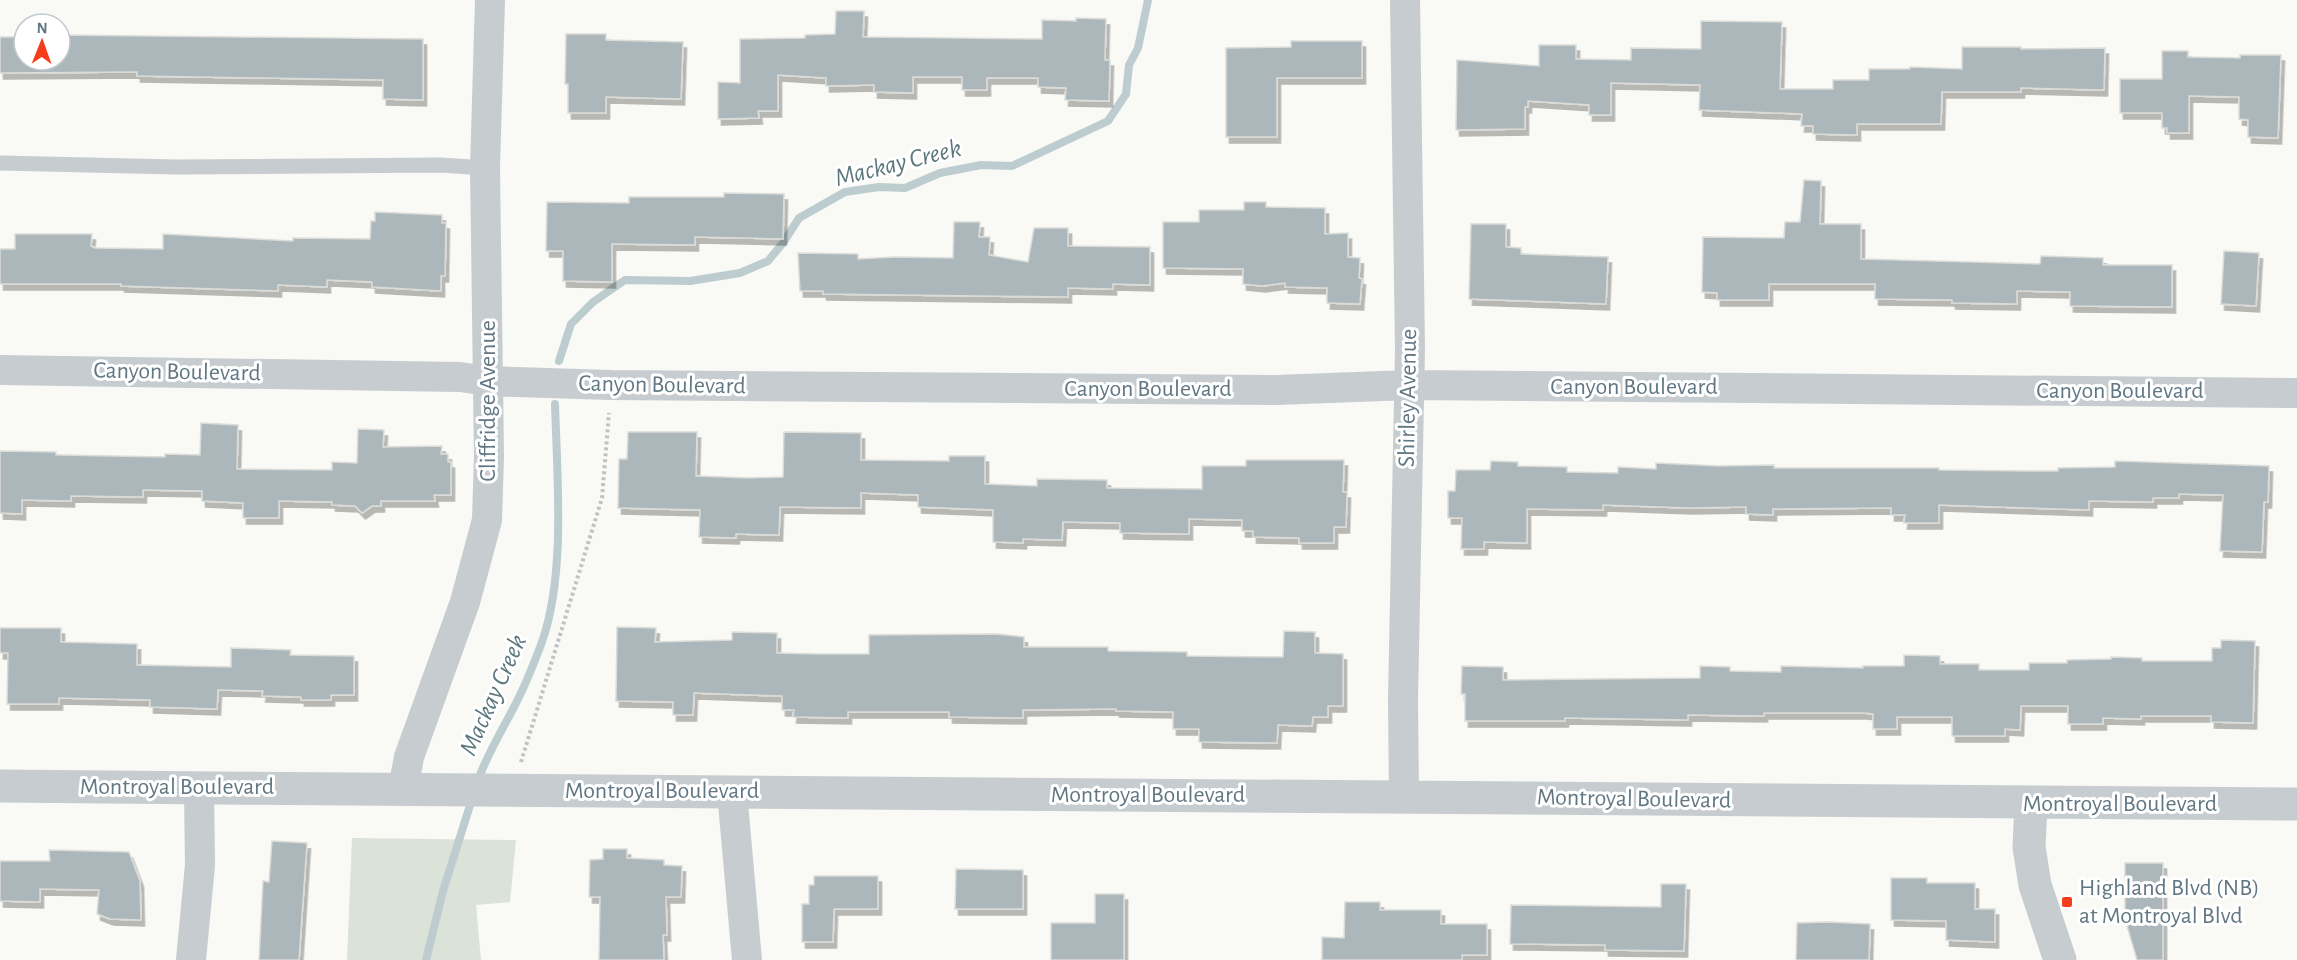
<svg xmlns="http://www.w3.org/2000/svg" width="2297" height="960" font-family="'Alegreya Sans',sans-serif">
<style>
.green{fill:#dbe2d7}
.lines{fill:none;stroke-linecap:round;stroke-linejoin:round}
.stream{stroke:#bdcccf;stroke-width:8}
.building{fill:#acb7bc;stroke:#dbdbd8;stroke-width:1.5;filter:url(#shadow)}
.path{stroke:#c0c3c5;stroke-width:4;stroke-dasharray:3 3;stroke-linecap:butt}
.service{stroke:#c6cccf;stroke-width:15}
.minor{stroke:#c6cccf;stroke-width:30}
.tertiary{stroke:#c6cccf;stroke-width:33}
.poi-dot{fill:#f43e1b;stroke:#fff;stroke-width:2}
.labels{text-anchor:middle;dominant-baseline:central;stroke-width:6;stroke-linejoin:round;paint-order:stroke}
.street-label{font-size:24px;fill:#617784;stroke:#fff}
.poi-label{font-size:24px;fill:#617784;stroke:#fff;text-anchor:start}
.water-label{font-size:26px;font-style:italic;fill:#5c777e;stroke:#fff}
</style>
<defs>
<filter id="shadow"><feDropShadow dx="3.5" dy="6" stdDeviation="0" flood-color="#0004"/></filter>
</defs>
<rect width="100%" height="100%" fill="#f9f9f6"/>
<path class="green" d="M 352,838 L 516,840 L 510,902 L 476,905 L 481,960 L 347,960 Z"/>
<g class="lines">
<path class="stream" d="M 559,361 L 571,324 L 593,302 L 625,280 L 690,281 L 740,273 L 768,261 L 783,243 L 799,218 L 845,192 L 879,187 L 905,188 L 940,173 L 981,165 L 1012,166 L 1108,121 L 1126,94 L 1129,65 L 1138,48 L 1148,0
M 477,783 C 487,753 505,726 519,697 C 528,679 535,660 542,642 C 566,574 557,475 555,404
M 426,960 L 443,891 L 472,799"/>
</g>
<path class="building" d="M 836,11 L 864,11 L 863,37 L 1042,39 L 1042,20 L 1076,21 L 1076,18 L 1106,19 L 1105,60 L 1110,60 L 1109,101 L 1065,100 L 1066,88 L 1038,87 L 1038,78 L 987,78 L 987,90 L 962,90 L 962,77 L 913,77 L 913,93 L 874,92 L 874,85 L 826,86 L 826,78 L 778,75 L 778,111 L 758,111 L 759,118 L 718,119 L 718,82 L 740,83 L 740,39 L 805,38 L 805,35 L 835,34 Z
M 1701,21 L 1782,22 L 1780,89 L 1833,89 L 1833,80 L 1869,80 L 1869,69 L 1910,69 L 1910,67 L 1962,69 L 1962,47 L 2021,47 L 2021,49 L 2105,48 L 2104,90 L 2021,88 L 2021,92 L 1942,92 L 1941,124 L 1857,124 L 1857,135 L 1813,134 L 1813,126 L 1801,126 L 1802,114 L 1699,110 L 1700,85 L 1611,83 L 1611,115 L 1589,115 L 1589,105 L 1528,101 L 1528,107 L 1525,107 L 1525,129 L 1456,130 L 1457,60 L 1539,66 L 1539,45 L 1576,45 L 1576,59 L 1631,60 L 1631,48 L 1701,49 Z
M 566,34 L 606,34 L 606,40 L 683,42 L 681,99 L 606,97 L 606,113 L 568,113 L 568,84 L 565,84 Z
M 60,35 L 423,39 L 423,100 L 383,99 L 383,80 L 137,76 L 137,72 L 0,73 L 0,37 L 24,37 L 24,60 L 60,60 Z
M 1291,41 L 1362,41 L 1362,78 L 1277,78 L 1277,137 L 1226,137 L 1226,48 L 1291,47 Z
M 2162,51 L 2188,51 L 2188,57 L 2240,58 L 2240,55 L 2281,55 L 2278,138 L 2248,137 L 2248,120 L 2239,119 L 2239,97 L 2189,96 L 2189,133 L 2167,133 L 2167,128 L 2162,128 L 2162,113 L 2120,113 L 2120,79 L 2162,79 Z
M 1804,180 L 1821,181 L 1820,224 L 1861,224 L 1861,259 L 2040,264 L 2041,256 L 2103,258 L 2103,265 L 2172,265 L 2172,307 L 2070,306 L 2070,292 L 2017,291 L 2017,304 L 1952,303 L 1952,300 L 1875,299 L 1875,284 L 1769,284 L 1769,300 L 1717,300 L 1717,293 L 1702,292 L 1703,237 L 1784,238 L 1785,222 L 1800,222 Z
M 724,193 L 784,194 L 783,239 L 695,237 L 695,245 L 612,244 L 612,282 L 563,281 L 563,251 L 546,251 L 547,202 L 629,203 L 629,197 L 724,197 Z
M 1244,202 L 1266,202 L 1266,207 L 1325,208 L 1325,234 L 1348,233 L 1348,257 L 1360,258 L 1359,278 L 1362,279 L 1360,304 L 1327,303 L 1327,288 L 1285,287 L 1285,283 L 1262,286 L 1243,284 L 1243,269 L 1163,268 L 1163,222 L 1199,222 L 1199,210 L 1244,210 Z
M 375,212 L 442,215 L 442,223 L 446,223 L 445,276 L 441,276 L 441,291 L 372,287 L 372,282 L 327,280 L 327,287 L 278,285 L 278,291 L 121,286 L 121,284 L 0,284 L 0,249 L 15,249 L 15,234 L 92,234 L 91,246 L 95,248 L 163,249 L 163,234 L 293,241 L 293,238 L 370,239 L 371,221 L 375,221 Z
M 954,222 L 980,222 L 979,237 L 990,237 L 989,255 L 1028,262 L 1034,228 L 1068,228 L 1068,246 L 1150,247 L 1150,285 L 1113,284 L 1113,289 L 1068,288 L 1068,297 L 823,294 L 823,291 L 800,291 L 798,253 L 858,254 L 858,259 L 896,257 L 953,258 Z
M 1471,224 L 1506,224 L 1506,247 L 1521,248 L 1521,254 L 1608,257 L 1606,304 L 1469,299 Z
M 2224,251 L 2259,253 L 2256,306 L 2221,304 Z
M 201,423 L 238,425 L 237,469 L 332,470 L 332,462 L 357,463 L 358,429 L 384,430 L 383,447 L 442,446 L 441,454 L 448,454 L 448,462 L 451,462 L 451,495 L 434,495 L 435,501 L 381,501 L 381,506 L 372,506 L 362,513 L 355,506 L 332,505 L 332,502 L 279,501 L 279,518 L 243,518 L 243,503 L 202,501 L 202,491 L 143,490 L 143,497 L 71,496 L 71,501 L 22,500 L 22,514 L 0,513 L 0,451 L 56,452 L 56,455 L 60,455 L 165,457 L 165,454 L 200,455 Z
M 628,432 L 697,432 L 696,476 L 749,478 L 783,477 L 784,432 L 861,433 L 861,460 L 949,461 L 949,456 L 985,456 L 985,484 L 1037,486 L 1037,479 L 1107,480 L 1107,488 L 1202,489 L 1202,466 L 1246,466 L 1246,460 L 1344,460 L 1343,492 L 1347,492 L 1346,527 L 1334,527 L 1334,543 L 1299,543 L 1299,538 L 1253,537 L 1253,531 L 1242,531 L 1242,520 L 1189,519 L 1189,534 L 1120,533 L 1120,523 L 1063,522 L 1062,540 L 1023,539 L 1023,543 L 993,542 L 993,510 L 918,507 L 918,495 L 861,493 L 861,508 L 780,507 L 779,535 L 736,534 L 736,538 L 699,537 L 700,510 L 618,508 L 619,459 L 627,459 Z
M 1491,461 L 1518,462 L 1518,466 L 1567,467 L 1567,472 L 1618,473 L 1618,467 L 1656,469 L 1656,463 L 1719,466 L 1774,465 L 1774,468 L 1939,468 L 1939,470 L 2030,471 L 2058,471 L 2058,468 L 2115,467 L 2115,461 L 2269,466 L 2268,502 L 2264,502 L 2262,552 L 2220,551 L 2223,495 L 2179,494 L 2179,498 L 2153,498 L 2153,502 L 2089,501 L 2089,510 L 1939,505 L 1939,523 L 1904,523 L 1905,515 L 1891,515 L 1891,508 L 1773,509 L 1773,515 L 1746,514 L 1746,507 L 1689,508 L 1603,505 L 1603,510 L 1527,509 L 1527,543 L 1484,542 L 1484,549 L 1461,549 L 1462,518 L 1448,518 L 1448,491 L 1455,491 L 1456,470 L 1490,470 Z
M 617,627 L 656,628 L 655,642 L 732,640 L 732,632 L 777,633 L 777,653 L 816,654 L 869,654 L 869,635 L 996,634 L 1024,637 L 1024,647 L 1108,647 L 1108,651 L 1187,652 L 1187,656 L 1283,657 L 1284,631 L 1315,632 L 1315,653 L 1343,654 L 1343,706 L 1328,706 L 1328,717 L 1313,717 L 1312,726 L 1278,725 L 1277,743 L 1199,742 L 1199,729 L 1173,729 L 1173,712 L 1116,711 L 1116,709 L 1023,710 L 1023,718 L 949,717 L 949,712 L 848,712 L 848,718 L 793,717 L 794,710 L 782,710 L 782,696 L 694,693 L 693,715 L 673,715 L 673,702 L 616,701 Z
M 0,628 L 61,628 L 61,642 L 137,644 L 137,665 L 231,667 L 231,648 L 291,650 L 290,655 L 354,656 L 354,695 L 331,695 L 331,700 L 301,700 L 301,697 L 262,696 L 263,691 L 218,690 L 217,709 L 150,707 L 150,700 L 59,698 L 59,704 L 7,704 L 8,653 L 0,653 Z
M 2221,640 L 2255,641 L 2253,723 L 2211,722 L 2211,716 L 2141,716 L 2141,719 L 2103,718 L 2103,724 L 2068,724 L 2068,706 L 2021,706 L 2020,730 L 2005,729 L 2005,736 L 1952,736 L 1952,717 L 1897,717 L 1897,729 L 1873,729 L 1873,714 L 1863,713 L 1764,713 L 1764,716 L 1688,715 L 1688,720 L 1565,718 L 1565,721 L 1465,721 L 1465,694 L 1461,694 L 1462,666 L 1503,667 L 1503,680 L 1700,678 L 1700,666 L 1730,667 L 1730,671 L 1781,672 L 1781,666 L 1863,668 L 1863,666 L 1904,666 L 1904,655 L 1940,656 L 1940,664 L 1979,664 L 1979,670 L 2029,670 L 2029,663 L 2067,663 L 2067,660 L 2111,659 L 2111,657 L 2142,658 L 2142,661 L 2212,661 L 2212,648 L 2221,648 Z
M 272,841 L 307,843 L 299,960 L 259,960 L 263,881 L 269,882 Z
M 603,849 L 627,849 L 627,858 L 664,860 L 664,865 L 682,866 L 681,897 L 666,897 L 667,935 L 663,935 L 664,960 L 599,960 L 600,897 L 589,897 L 590,860 L 603,859 Z
M 49,850 L 129,852 L 140,881 L 141,920 L 110,919 L 97,914 L 99,890 L 40,889 L 40,902 L 0,901 L 0,861 L 50,861 Z
M 2125,863 L 2163,863 L 2163,960 L 2137,960 L 2125,919 Z
M 956,869 L 1023,870 L 1023,909 L 955,909 Z
M 814,876 L 878,876 L 878,909 L 834,909 L 833,942 L 802,942 L 802,904 L 809,904 L 809,885 L 814,885 Z
M 1891,878 L 1927,878 L 1927,883 L 1975,883 L 1975,909 L 1995,909 L 1995,942 L 1946,940 L 1946,921 L 1891,920 Z
M 1661,884 L 1686,884 L 1684,951 L 1605,950 L 1605,945 L 1510,944 L 1511,905 L 1661,907 Z
M 1095,894 L 1124,894 L 1124,960 L 1051,960 L 1051,923 L 1095,923 Z
M 1345,902 L 1380,902 L 1380,910 L 1441,910 L 1441,924 L 1487,924 L 1487,955 L 1462,955 L 1462,960 L 1322,960 L 1322,937 L 1344,938 Z
M 1827,922 L 1870,924 L 1869,960 L 1796,960 L 1797,923 Z"/>
<g class="lines">
<path class="path" d="M 521,762 L 602,498 L 609,413"/>
<path class="service" d="M 0,163 L 176,167 L 441,165 L 485,168"/>
<path class="minor" d="M 0,370 L 460,377 L 488,381 L 611,385 L 1276,390 L 1409,385 L 2297,393
M 403,789 L 409,757 L 465,602 L 487,520 L 489,456 L 485,168 L 490,0
M 732,792 L 747,960
M 1404,797 L 1403,700 L 1410,349 L 1405,0
M 191,960 L 200,865 L 199,788"/>
<path class="tertiary" d="M 0,786 C 244,788 488,791 732,792 L 2297,804
M 2031,804 L 2029,847 L 2035,885 L 2060,960"/>
</g>
<rect class="poi-dot" x="2061" y="896" width="12" height="12" rx="3"/>
<g class="labels">
<g class="street-label">
<text transform="translate(177 372) rotate(1)">Canyon Boulevard</text>
<text transform="translate(662 385) rotate(1)">Canyon Boulevard</text>
<text x="1634" y="387">Canyon Boulevard</text>
<text x="1148" y="389">Canyon Boulevard</text>
<text x="2120" y="391">Canyon Boulevard</text>
<text transform="translate(1408 398) rotate(-89)">Shirley Avenue</text>
<text transform="translate(488 401) rotate(-90)">Cliffridge Avenue</text>
<text x="177" y="787">Montroyal Boulevard</text>
<text x="662" y="791">Montroyal Boulevard</text>
<text x="1148" y="795">Montroyal Boulevard</text>
<text transform="translate(1634 799) rotate(1)">Montroyal Boulevard</text>
<text x="2120" y="804">Montroyal Boulevard</text>
</g>
<g class="poi-label">
<text x="2079" y="888">Highland Blvd (NB)<tspan x="2079" dy="28">at Montroyal Blvd</tspan></text>
</g>
<g class="water-label">
<text transform="translate(898 163) rotate(-14)">Mackay Creek</text>
<text transform="translate(493 695) rotate(-66)">Mackay Creek</text>
</g>
</g>
<g transform="translate(42 42) rotate(1)"><circle r="28" fill="#ffffff" stroke="#c0c9ce" stroke-width="1.5"/>
<path d="M0-4.5L10 22L0 15L-10 22Z" fill="#f43e1b"/>
<text y="-9" font-size="16" font-weight="bold" text-anchor="middle" fill="#617784">N</text>
</g>
</svg>
